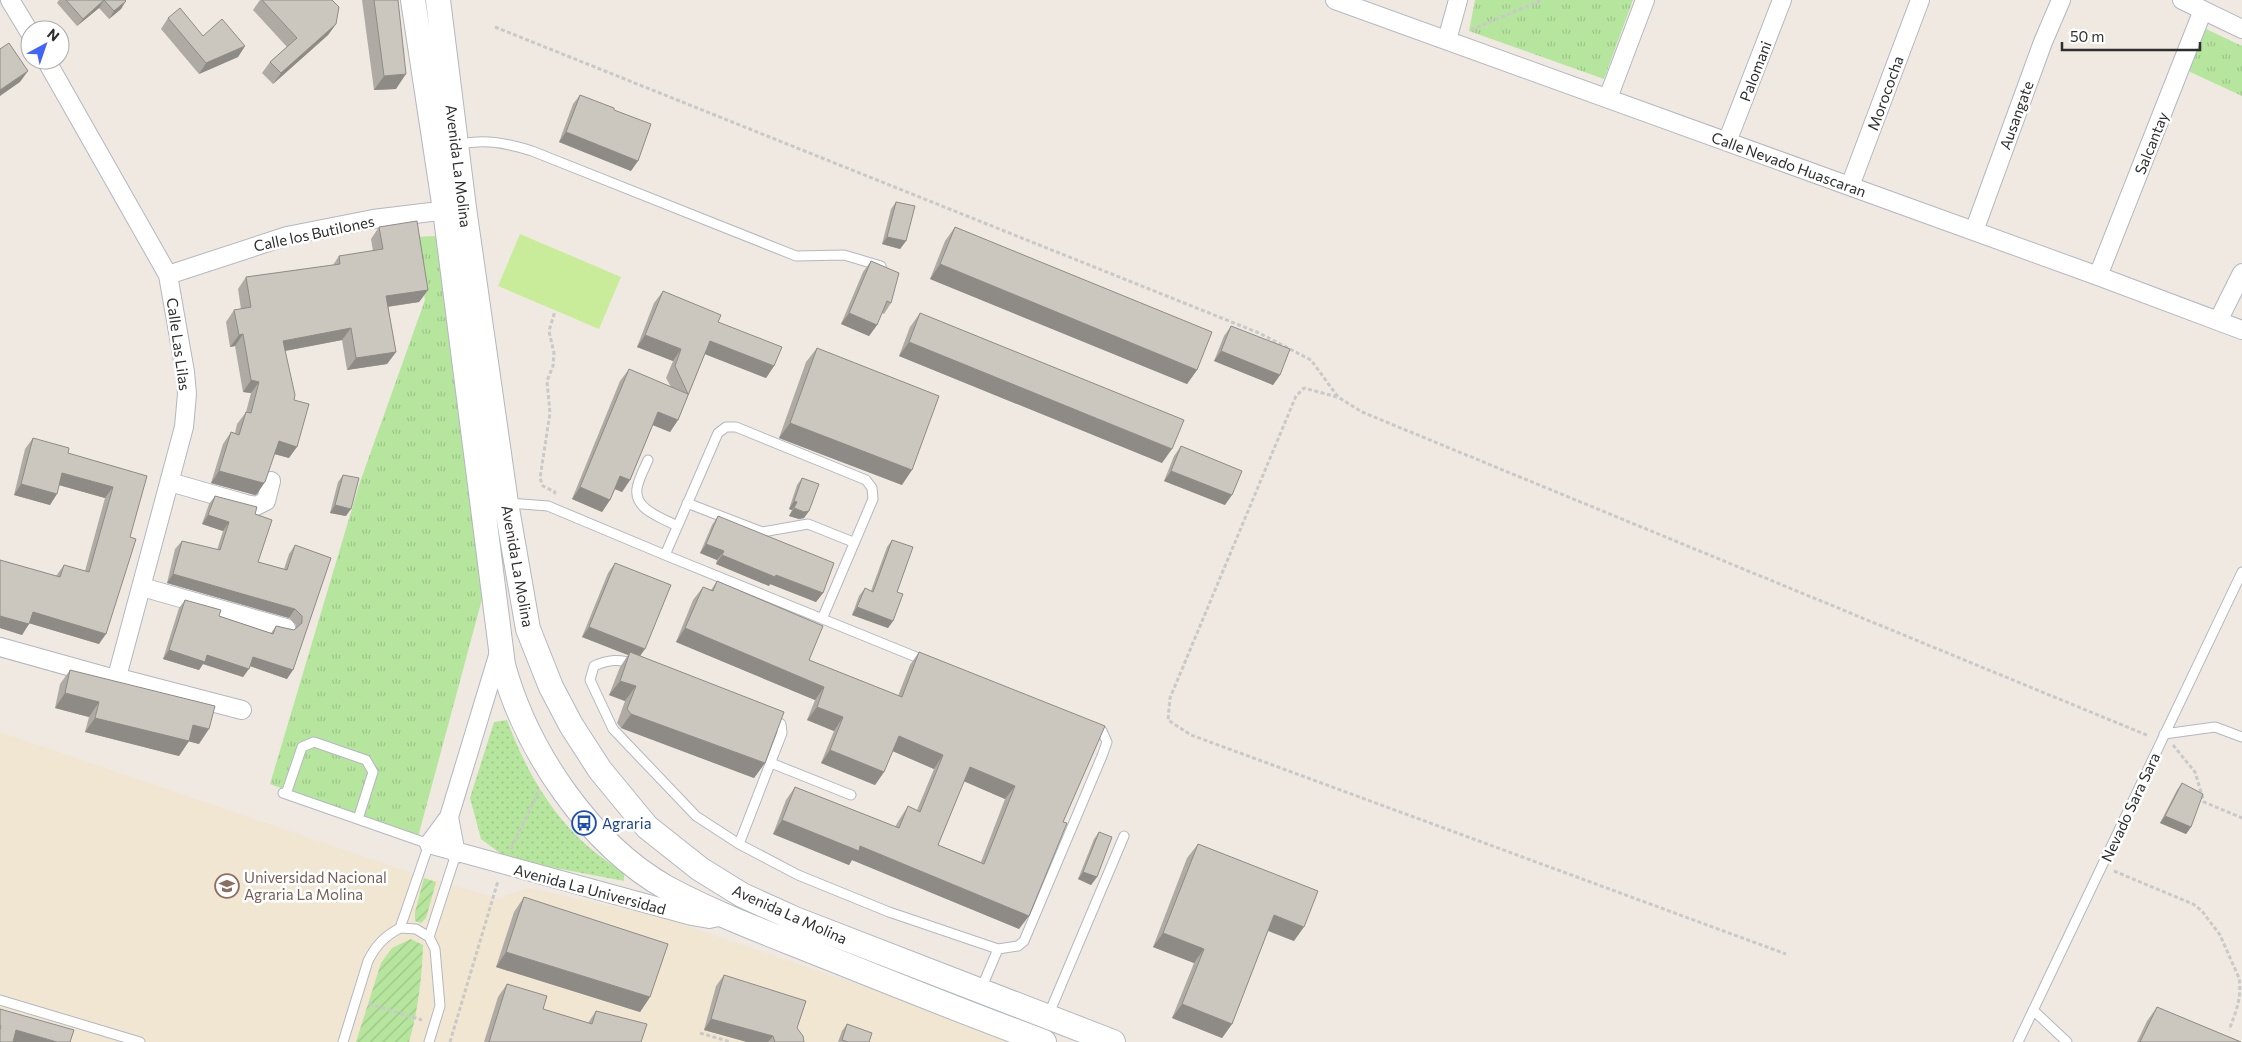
<svg xmlns="http://www.w3.org/2000/svg" width="2242" height="1042" font-family="Commissioner,sans-serif">
<style>
.education{fill:#f0e6d1}
.grass{fill:url(#grass-dots)}
.park{fill:url(#park-tufts)}
.garden{fill:url(#garden-furrows)}
.pitch{fill:#c9ec9a}
.lines{fill:none;stroke-linecap:round;stroke-linejoin:round}
.service-casing{stroke:#b4b7c1;stroke-width:11}
.minor-casing{stroke:#b4b7c1;stroke-width:20}
.secondary-casing{stroke:#b4b7c1;stroke-width:26}
.path{stroke:#c9c9c9;stroke-width:3;stroke-dasharray:4 2.5;stroke-linecap:butt}
.service{stroke:#fff;stroke-width:9}
.minor{stroke:#fff;stroke-width:18}
.secondary{stroke:#fff;stroke-width:24}
.wall{fill:#afaba4;fill-rule:evenodd}
.shaded-wall{fill:#8e8b86}
.building{fill:#cbc7bf;stroke:#8e8b86;fill-rule:evenodd}
.labels{text-anchor:middle;dominant-baseline:central;stroke-width:5;stroke-linejoin:round;paint-order:stroke}
.street-label{font-size:15px;fill:#2e2e2e;stroke:#fff}
.transit-label{font-size:15px;fill:#164399;stroke:#fff;text-anchor:start}
.education-label{font-size:15px;fill:#785e54;stroke:#fff;text-anchor:start}
</style>
<defs>
<pattern id="grass-dots" width="8" height="8" patternUnits="userSpaceOnUse" patternTransform="scale(1.25)"><rect width="8" height="8" fill="#b6e59e"/><path d="M2 2h.1M6 6h.1" fill="none" stroke="#9dc588" stroke-width="1.8" stroke-linecap="round"/></pattern>
<pattern id="park-tufts" width="24" height="20" patternUnits="userSpaceOnUse" patternTransform="scale(1.25)"><rect width="24" height="20" fill="#b6e59e"/><path d="M3 7l-1-3M5 7V3M7 7l1-3M15 17l-1-3M17 17v-4M19 17l1-3" fill="none" stroke="#9dc588"/></pattern>
<pattern id="garden-furrows" width="10" height="10" patternUnits="userSpaceOnUse" patternTransform="scale(1.25)"><rect width="10" height="10" fill="#b6e59e"/><path d="M-1 1l2-2M0 10L10 0M9 11l2-2" fill="none" stroke="#9dc588"/></pattern>
</defs>
<rect width="100%" height="100%" fill="#efe9e1"/>
<path class="education" d="M 0,732 L 418,875 L 503,900 L 505,895 L 529,888 L 663,918 L 884,993 L 1012,1042 L 0,1042 Z"/>
<path class="grass" d="M 507,720 C 522,761 544,803 576,835 C 590,850 608,862 624,873 L 624,881 L 508,859 L 481,839 L 470,798 L 494,722 Z"/>
<path class="park" d="M 1475,0 L 1633,0 L 1604,79 L 1469,31 Z
M 2206,29 L 2242,46 L 2242,96 L 2188,71 Z
M 436,236 L 485,588 L 418,837 L 270,784 L 359,485 L 425,300 L 415,237 Z"/>
<path class="garden" d="M 424,878 L 436,882 L 426,918 L 421,923 L 415,921 L 415,912 Z
M 411,939 L 423,945 C 422,977 418,1011 409,1042 L 356,1042 L 381,963 L 392,948 Z"/>
<path class="pitch" d="M 520,234 L 621,277 L 599,329 L 498,286 Z"/>
<g class="lines">
<g class="service-casing">
<path id="service" d="M 457,145 C 484,138 505,143 532,151 L 796,256 L 844,255 L 881,266
M 648,460 C 644,469 638,480 637,489 C 634,510 663,518 677,526
M 508,503 L 548,506 L 665,555
M 687,503 L 762,532 L 808,524 L 853,542
M 822,619 L 873,499 L 872,488 L 866,480 L 736,427 L 726,427 L 718,433 L 665,555 L 926,661
M 634,664 C 619,658 608,660 594,666 L 590,680 L 613,729 L 696,816 L 739,844 L 798,875 L 889,912 L 998,949 L 981,989
M 2164,734 L 2215,727 L 2242,737
M 771,763 L 851,795
M 283,793 L 429,844 L 400,928 C 385,936 376,945 368,961 L 343,1042
M 286,794 L 302,747 L 314,742 L 366,760 L 373,772 L 358,819
M 739,844 L 782,733 L 781,724 L 772,717
M 400,928 L 416,929 L 429,937
M 998,949 L 1018,946 L 1024,941 L 1102,756 L 1107,742 L 1102,731 L 1092,727
M 0,1000 L 140,1042
M 2033,1010 L 2067,1042
M 1048,1016 L 1124,836
M 429,1042 L 440,1006 L 435,949 L 429,937 L 456,854
M 2018,1042 L 2242,572"/>
</g>
<g class="minor-casing">
<path id="minor" d="M 10,0 L 30,33
M 1335,0 L 2098,276 L 2242,330
M 2182,0 L 2242,29
M 1447,40 L 1458,0
M 1608,98 L 1645,0
M 1727,142 L 1782,0
M 1850,186 L 1920,0
M 1974,231 L 2043,42 L 2061,0
M 168,275 L 287,236 L 373,219 L 456,209
M 2098,276 L 2203,10
M 2218,321 L 2242,273
M 170,482 L 246,504 L 256,506 L 266,501 L 271,481
M 142,587 L 286,628
M 0,647 L 111,678 L 118,673 L 184,427 L 187,394 L 185,372 L 168,275 L 46,60
M 500,649 L 449,817 L 429,844 L 692,916 L 709,919 L 723,916
M 115,677 L 242,710
M 449,817 L 456,854"/>
</g>
<g class="secondary-casing">
<path id="secondary" d="M 413,0 L 445,210 L 503,665 C 526,750 589,844 667,888 C 719,916 775,936 829,958 C 901,987 972,1015 1044,1042
M 438,0 L 464,208 L 506,503 L 528,629 L 551,687 L 571,725 L 600,770 L 647,827 L 700,869 L 742,895 L 795,919 L 1113,1042"/>
</g>
<path class="path" d="M 495,27 L 1259,333 L 1311,360 L 1338,397 L 1362,412 L 2149,736
M 1471,30 L 1542,0
M 1337,397 L 1304,388 L 1296,396 L 1170,698 L 1168,720 L 1191,735 L 1786,954
M 554,494 L 555,492 L 543,486 L 540,478 L 550,413 L 547,381 L 553,366 L 554,353 L 549,331 L 555,311
M 2173,745 L 2195,772 L 2204,802 L 2242,818
M 511,849 L 539,790
M 2114,871 L 2193,904 L 2202,911 L 2220,935 L 2239,978 C 2242,997 2236,1012 2229,1030
M 369,1004 L 422,1020
M 700,1033 L 731,1042
M 450,1042 L 498,881"/>
<use href="#service" class="service"/>
<use href="#minor" class="minor"/>
<use href="#secondary" class="secondary"/>
</g>
<path class="wall" d="M 59,0 L 125,0 L 121,9 L 109,19 L 99,8 L 77,26 L 57,3 Z
M 260,0 L 332,0 L 336,24 L 328,35 L 273,84 L 262,73 L 270,62 L 287,47 L 253,10 Z
M 362,0 L 398,0 L 396,89 L 374,90 Z
M 168,18 L 203,36 L 245,46 L 238,57 L 199,74 L 161,29 Z
M 580,95 L 614,110 L 631,171 L 559,142 L 573,104 Z
M 896,202 L 906,241 L 900,249 L 882,244 L 891,209 Z
M 379,227 L 428,290 L 419,302 L 388,307 L 396,352 L 387,364 L 347,370 L 342,340 L 285,351 L 294,400 L 289,458 L 274,454 L 257,494 L 255,495 L 211,483 L 223,444 L 231,432 L 235,433 L 237,424 L 246,412 L 251,393 L 243,392 L 235,346 L 230,347 L 226,322 L 234,310 L 241,309 L 238,289 L 246,277 L 333,265 L 339,256 L 373,251 L 371,239 Z
M 955,227 L 1197,370 L 1187,384 L 930,279 L 945,241 Z
M 871,261 L 891,303 L 884,314 L 881,313 L 877,325 L 869,336 L 841,324 L 863,272 Z
M 663,291 L 718,322 L 774,366 L 766,378 L 705,354 L 678,420 L 670,432 L 653,425 L 630,480 L 622,492 L 615,489 L 610,500 L 602,512 L 572,499 L 620,381 L 629,369 L 671,387 L 666,378 L 673,361 L 637,347 L 654,303 Z
M 920,313 L 1162,463 L 899,356 L 910,327 Z
M 1231,326 L 1280,375 L 1273,385 L 1214,361 L 1224,336 Z
M 817,348 L 902,485 L 779,438 L 806,362 Z
M 33,438 L 68,453 L 147,476 L 99,644 L 29,623 L 22,635 L 0,628 L 0,560 L 56,576 L 64,565 L 85,571 L 105,498 L 59,485 L 50,505 L 14,495 L 25,449 Z
M 1181,446 L 1225,505 L 1164,481 L 1174,456 Z
M 343,475 L 346,516 L 330,513 L 338,482 Z
M 802,478 L 809,511 L 804,518 L 799,519 L 789,516 L 792,510 L 789,509 L 797,485 Z
M 215,496 L 255,514 L 258,562 L 284,569 L 289,554 L 295,545 L 331,558 L 287,679 L 250,666 L 243,677 L 203,664 L 199,670 L 163,659 L 179,608 L 185,600 L 219,616 L 271,633 L 276,626 L 294,630 L 296,628 L 296,625 L 289,618 L 167,583 L 175,549 L 182,541 L 217,550 L 223,531 L 202,524 L 209,504 Z
M 718,516 L 823,593 L 816,602 L 770,584 L 769,586 L 716,564 L 717,560 L 700,553 L 712,525 Z
M 892,540 L 897,592 L 893,621 L 888,628 L 852,615 L 859,596 L 865,588 L 871,591 L 887,547 Z
M 615,563 L 640,657 L 765,763 L 754,778 L 621,728 L 617,723 L 625,701 L 609,695 L 620,667 L 628,655 L 582,637 L 608,573 Z
M 717,581 L 809,660 L 898,696 L 910,665 L 919,652 L 1063,822 L 1019,929 L 852,860 L 849,865 L 773,834 L 786,800 L 795,787 L 895,827 L 899,820 L 908,806 L 917,810 L 934,769 L 893,751 L 884,772 L 875,785 L 821,763 L 834,731 L 807,720 L 815,700 L 676,642 L 693,600 L 703,587 L 711,590 ZM 964,781 L 1005,799 L 981,862 L 938,845 Z
M 70,670 L 199,744 L 189,741 L 179,756 L 85,732 L 89,717 L 55,708 L 60,684 Z
M 2182,783 L 2191,827 L 2186,834 L 2160,823 L 2177,790 Z
M 1099,832 L 1097,877 L 1091,885 L 1078,879 L 1094,839 Z
M 1198,844 L 1294,941 L 1268,931 L 1232,1024 L 1222,1038 L 1172,1018 L 1194,963 L 1153,947 L 1187,858 Z
M 524,897 L 650,997 L 640,1012 L 496,967 L 514,912 Z
M 724,975 L 797,1028 L 804,1042 L 747,1042 L 704,1030 L 716,986 Z
M 507,984 L 543,1009 L 588,1023 L 596,1011 L 641,1042 L 484,1042 L 498,997 Z
M 2157,1007 L 2241,1042 L 2137,1042 L 2147,1021 Z
M 847,1024 L 869,1042 L 838,1042 L 842,1031 Z"/>
<path class="shaded-wall" d="M 104,0 L 99,8 L 77,26 L 83,19 Z
M 126,1 L 121,9 L 109,19 L 114,11 Z
M 336,24 L 328,35 L 273,84 L 281,73 Z
M 245,46 L 238,57 L 199,74 L 206,63 Z
M 28,71 L 20,82 L 0,96 L 0,90 Z
M 406,74 L 396,89 L 374,90 L 384,76 Z
M 566,132 L 638,161 L 631,171 L 559,142 Z
M 887,237 L 906,241 L 900,249 L 882,244 Z
M 940,264 L 1197,370 L 1187,384 L 930,279 Z
M 428,290 L 419,302 L 378,308 L 386,296 Z
M 849,313 L 877,325 L 869,336 L 841,324 Z
M 351,328 L 342,340 L 274,353 L 283,341 Z
M 243,334 L 235,346 L 230,347 L 239,335 Z
M 645,335 L 681,349 L 673,361 L 637,347 Z
M 710,341 L 774,366 L 766,378 L 702,353 Z
M 909,342 L 1172,449 L 1162,463 L 899,356 Z
M 1221,351 L 1280,375 L 1273,385 L 1214,361 Z
M 396,352 L 387,364 L 347,370 L 356,358 Z
M 251,380 L 259,382 L 251,393 L 243,392 Z
M 658,412 L 678,420 L 670,432 L 650,424 Z
M 790,423 L 912,470 L 902,485 L 779,438 Z
M 279,441 L 297,447 L 289,458 L 271,453 Z
M 219,471 L 265,482 L 257,494 L 255,495 L 211,483 Z
M 1171,471 L 1232,495 L 1225,505 L 1164,481 Z
M 62,473 L 113,487 L 105,498 L 55,484 Z
M 620,476 L 630,480 L 622,492 L 612,488 Z
M 21,484 L 57,494 L 50,505 L 14,495 Z
M 580,487 L 610,500 L 602,512 L 572,499 Z
M 794,501 L 797,502 L 792,510 L 789,509 Z
M 335,505 L 351,509 L 346,516 L 330,513 Z
M 794,508 L 809,511 L 804,518 L 799,519 L 789,516 Z
M 208,515 L 229,522 L 223,531 L 202,524 Z
M 706,544 L 724,551 L 717,560 L 700,553 Z
M 722,555 L 823,593 L 816,602 L 770,584 L 769,586 L 716,564 Z
M 173,574 L 295,609 L 289,618 L 167,583 Z
M 857,607 L 893,621 L 888,628 L 852,615 Z
M 33,612 L 106,634 L 99,644 L 25,622 Z
M 0,616 L 29,624 L 22,635 L 0,628 Z
M 589,627 L 645,649 L 638,659 L 630,652 L 628,655 L 582,637 Z
M 685,628 L 824,687 L 815,700 L 676,642 Z
M 169,650 L 207,655 L 249,669 L 243,677 L 203,664 L 199,670 L 163,659 Z
M 253,657 L 293,670 L 287,679 L 247,665 Z
M 620,681 L 636,686 L 625,701 L 609,695 Z
M 65,693 L 99,702 L 89,717 L 55,708 Z
M 817,707 L 843,717 L 834,731 L 807,720 Z
M 631,714 L 765,763 L 754,778 L 621,728 Z
M 95,718 L 189,741 L 179,756 L 85,732 Z
M 193,725 L 209,729 L 199,744 L 183,740 Z
M 899,736 L 943,755 L 934,769 L 890,750 Z
M 830,750 L 884,772 L 875,785 L 821,763 Z
M 970,767 L 1015,786 L 1005,799 L 961,780 Z
M 2165,816 L 2191,827 L 2186,834 L 2160,823 Z
M 782,820 L 860,846 L 1029,916 L 1019,929 L 852,860 L 849,865 L 773,834 Z
M 1083,872 L 1097,877 L 1091,885 L 1078,879 Z
M 1274,915 L 1304,927 L 1294,941 L 1264,929 Z
M 1163,933 L 1204,949 L 1194,963 L 1153,947 Z
M 506,952 L 650,997 L 640,1012 L 496,967 Z
M 1182,1004 L 1232,1024 L 1222,1038 L 1172,1018 Z
M 711,1019 L 773,1036 L 768,1042 L 747,1042 L 704,1030 Z
M 16,1030 L 57,1042 L 14,1042 L 9,1041 Z"/>
<path class="building" d="M 66,0 L 125,0 L 126,1 L 114,11 L 104,0 L 83,19 Z
M 262,0 L 332,0 L 339,7 L 336,24 L 281,73 L 270,62 L 297,38 Z
M 374,0 L 398,0 L 406,74 L 384,76 Z
M 180,8 L 203,36 L 222,19 L 245,46 L 206,63 L 168,18 Z
M 9,43 L 28,71 L 0,90 L 0,49 Z
M 580,95 L 614,108 L 614,110 L 651,124 L 638,161 L 566,132 Z
M 896,202 L 915,206 L 906,241 L 887,237 Z
M 417,221 L 428,290 L 386,296 L 396,352 L 356,358 L 351,328 L 283,341 L 295,395 L 294,400 L 309,404 L 297,447 L 279,441 L 265,482 L 263,483 L 219,471 L 231,432 L 239,435 L 246,412 L 251,413 L 259,382 L 251,380 L 243,334 L 239,335 L 234,310 L 251,307 L 246,277 L 340,264 L 339,256 L 383,249 L 379,227 Z
M 955,227 L 1212,332 L 1197,370 L 940,264 Z
M 871,261 L 899,273 L 891,303 L 887,301 L 877,325 L 849,313 Z
M 663,291 L 721,315 L 718,322 L 782,347 L 774,366 L 710,341 L 678,420 L 658,412 L 630,480 L 620,476 L 610,500 L 580,487 L 629,369 L 688,394 L 675,366 L 681,349 L 645,335 Z
M 920,313 L 1184,420 L 1172,449 L 909,342 Z
M 1231,326 L 1290,349 L 1280,375 L 1221,351 Z
M 817,348 L 939,396 L 912,470 L 790,423 Z
M 33,438 L 69,448 L 68,453 L 147,476 L 130,537 L 136,539 L 106,634 L 33,612 L 29,624 L 0,616 L 0,560 L 60,577 L 64,565 L 89,572 L 113,487 L 62,473 L 57,494 L 21,484 Z
M 1181,446 L 1242,471 L 1232,495 L 1171,471 Z
M 343,475 L 359,478 L 351,509 L 335,505 Z
M 802,478 L 819,484 L 809,511 L 804,512 L 794,508 L 797,502 L 794,501 Z
M 215,496 L 257,507 L 255,514 L 272,520 L 258,562 L 287,570 L 295,545 L 331,558 L 293,670 L 253,657 L 249,669 L 207,655 L 205,662 L 169,650 L 185,600 L 221,610 L 219,616 L 273,634 L 276,626 L 294,630 L 302,623 L 302,616 L 295,609 L 173,574 L 182,541 L 220,550 L 229,522 L 208,515 Z
M 718,516 L 834,563 L 823,593 L 776,575 L 775,577 L 722,555 L 724,551 L 706,544 Z
M 892,540 L 913,547 L 897,592 L 903,594 L 893,621 L 857,607 L 865,588 L 873,592 Z
M 615,563 L 671,585 L 645,649 L 589,627 Z
M 717,581 L 823,626 L 809,660 L 902,697 L 919,652 L 1105,726 L 1063,822 L 1067,823 L 1029,916 L 860,846 L 859,851 L 782,820 L 795,787 L 899,828 L 908,806 L 920,812 L 943,755 L 899,736 L 884,772 L 830,750 L 843,717 L 817,707 L 824,687 L 685,628 L 703,587 L 713,591 ZM 970,767 L 1015,786 L 984,864 L 938,845 Z
M 630,652 L 784,712 L 765,763 L 631,714 L 627,709 L 636,686 L 620,681 Z
M 70,670 L 215,706 L 209,729 L 193,725 L 189,741 L 95,718 L 99,702 L 65,693 Z
M 2182,783 L 2203,794 L 2191,827 L 2165,816 Z
M 1099,832 L 1112,837 L 1097,877 L 1083,872 Z
M 1198,844 L 1318,891 L 1304,927 L 1274,915 L 1232,1024 L 1182,1004 L 1204,949 L 1163,933 Z
M 524,897 L 668,944 L 650,997 L 506,952 Z
M 724,975 L 806,1001 L 797,1028 L 803,1036 L 804,1042 L 775,1042 L 773,1036 L 711,1019 Z
M 507,984 L 547,996 L 543,1009 L 592,1024 L 596,1011 L 647,1024 L 641,1042 L 489,1042 Z
M 2157,1007 L 2241,1042 L 2140,1042 Z
M 0,1009 L 74,1030 L 70,1042 L 57,1042 L 16,1030 L 13,1042 L 0,1042 L 0,1030 L 1,1026 L 0,1025 Z
M 847,1024 L 872,1033 L 869,1042 L 848,1042 L 842,1040 Z"/>
<defs>
<g id="bus-ring" transform="scale(1.25)"><circle r="9.5" fill="#fff" stroke="#1a4fb4" stroke-width="1.5"/><path d="M-5-6H5V4H4V6H2V4H-2V6H-4V4H-5ZM-3.5-4V0h7V-4ZM-3.5 1.2v1.5H-2V1.2ZM2 1.2v1.5H3.5V1.2Z" fill="#1a4fb4"/></g>
<g id="university-ring" transform="scale(1.25)"><circle r="9.5" fill="#fff" stroke="#8d6e63" stroke-width="1.5"/><path d="M0-5L7-2L0 1L-7-2ZM-4 1L0 2.5L4 1V4Q0 6-4 4Z" fill="#8d6e63"/></g>
</defs>
<g fill-rule="evenodd">
<use href="#bus-ring" x="584" y="823"/>
<use href="#university-ring" x="227" y="886"/>
</g>
<g class="labels">
<g class="street-label">
<text transform="translate(1755 71) rotate(-69)">Palomani</text>
<text transform="translate(1885 93) rotate(-70)">Morococha</text>
<text transform="translate(2016 115) rotate(-70)">Ausangate</text>
<text transform="translate(2151 143) rotate(-68)">Salcantay</text>
<text transform="translate(1789 164) rotate(20)">Calle Nevado Huascaran</text>
<text transform="translate(459 166) rotate(83)">Avenida La Molina</text>
<text transform="translate(314 233) rotate(-12)">Calle los Butilones</text>
<text transform="translate(179 344) rotate(82)">Calle Las Lilas</text>
<text transform="translate(518 566) rotate(80)">Avenida La Molina</text>
<text transform="translate(2130 807) rotate(-65)">Nevado Sara Sara</text>
<text transform="translate(590 889) rotate(15)">Avenida La Universidad</text>
<text transform="translate(790 914) rotate(24)">Avenida La Molina</text>
</g>
<g class="transit-label">
<text x="602" y="823">Agraria</text>
</g>
<g class="education-label">
<text x="244" y="877">Universidad Nacional<tspan x="244" dy="17">Agraria La Molina</tspan></text>
</g>
</g>
<g transform="translate(45 45) rotate(40)"><circle r="24" fill="#ffffff" stroke="#ababab"/>
<path d="M0-4L9 19L0 12L-9 19Z" fill="#4264fb"/>
<text y="-8" font-size="14" font-weight="bold" text-anchor="middle" fill="#2e2e2e">N</text>
</g>
<path d="M2062 42v8h138v-8" fill="none" stroke="#2e2e2e" stroke-width="2.5"/>
<text x="2070" y="42" font-size="15" fill="#2e2e2e" stroke="#ffffff" stroke-width="4" paint-order="stroke">50 m</text>
</svg>
